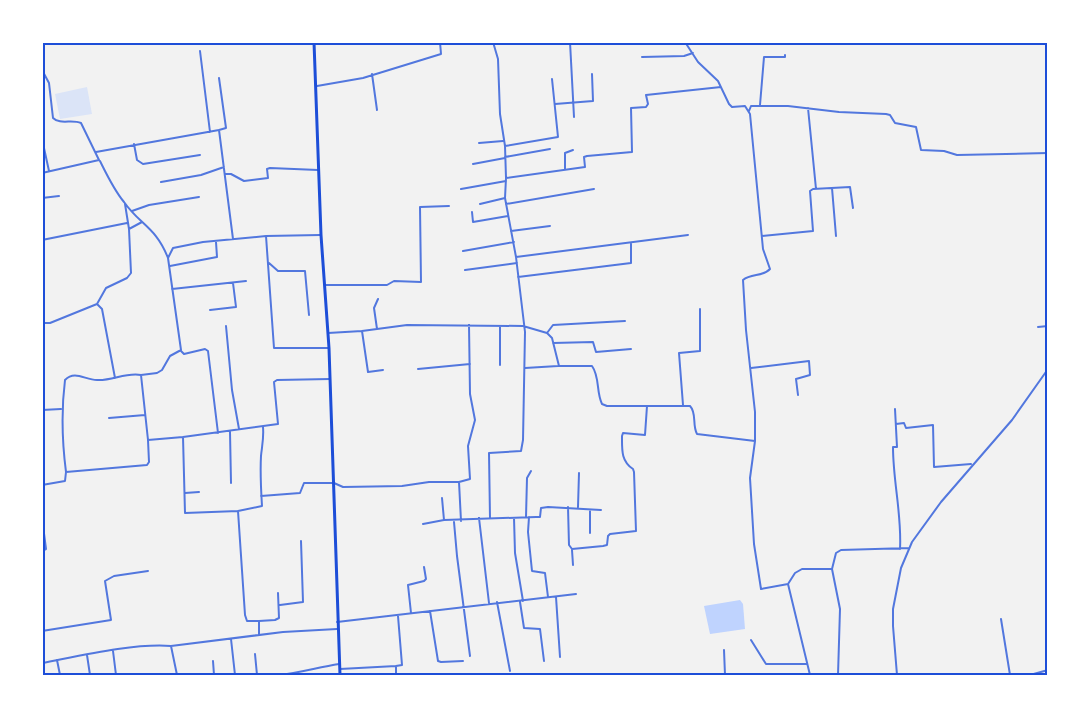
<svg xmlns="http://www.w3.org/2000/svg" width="1090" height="717" font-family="Barlow,sans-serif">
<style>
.green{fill:#dbe4f7}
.water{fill:#bfd3fe}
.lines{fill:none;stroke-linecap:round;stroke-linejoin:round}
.minor{stroke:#5277de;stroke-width:2}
.primary{stroke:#1d4ed8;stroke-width:3}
.neatline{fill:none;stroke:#1d4ed8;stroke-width:2}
</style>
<rect width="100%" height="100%" fill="#f2f2f2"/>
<path class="green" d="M 87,87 L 92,114 L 60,119 L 55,94 Z"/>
<path class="water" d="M 740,600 L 743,604 L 745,629 L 710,634 L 704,606 Z"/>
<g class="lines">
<path class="minor" d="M 493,42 L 498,59 L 500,114 L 505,146 L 506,178
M 570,42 L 574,117
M 685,42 L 698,62 L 718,81 L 729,104 L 732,107 L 745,106 L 750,114 L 763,249 L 770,269 C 763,277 751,273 743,280 L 746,330 L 755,412 L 755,441 L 750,478 L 754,544 L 761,589 L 788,584 L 810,675
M 200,51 L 210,132
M 642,57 L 684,56 L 693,53
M 42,70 L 49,83 L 53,118 C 60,125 72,119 81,123 L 99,160 L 42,173
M 372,74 L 377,110
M 219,78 L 226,128 L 219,130
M 317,86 L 363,78 L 441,54 L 440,42
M 555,104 L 593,101 L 592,74
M 760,105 L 764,57 L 785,57 L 785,55
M 808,108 L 816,189
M 749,111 L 751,106 L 788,106 L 839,112 L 886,114 L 890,115 L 895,123 L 916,127 L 921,150 L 944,151 L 957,155 L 1048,153
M 42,139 L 49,171
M 479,143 L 503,141
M 134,144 L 137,160 L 143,164 L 200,155
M 505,146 L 558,137 L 552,79
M 96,152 L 219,130 L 233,239
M 505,157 L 550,149
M 100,161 C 107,175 114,190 124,202 C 140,225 156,227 168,258
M 473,164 L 505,158
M 565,169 L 565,153 L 573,150
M 225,174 L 231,174 L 244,181 L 268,178 L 267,169 L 270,168 L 318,170
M 161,182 L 201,175 L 224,167
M 832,188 L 836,236
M 461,189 L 506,181
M 42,198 L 59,196
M 480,204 L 505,198
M 506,204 L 594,189
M 132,211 L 149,205 L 199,197
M 472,212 L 473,222 L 508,216
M 129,229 L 142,222
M 511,231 L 550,226
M 266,236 L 274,348 L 329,348
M 762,236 L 813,231 L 810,191 L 813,189 L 850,187 L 853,208
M 42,240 L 127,223
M 463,251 L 514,242
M 516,257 L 688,235
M 269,263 L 278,271 L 305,271 L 309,315
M 170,266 L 217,257 L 216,242
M 465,270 L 517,263
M 518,277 L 631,263 L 631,244
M 325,285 L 387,285 L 394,281 L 421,282 L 420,207 L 449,206
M 172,289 L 246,281
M 97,304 L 102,309 L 115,378
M 210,310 L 236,307 L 233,283
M 42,323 L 50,323 L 97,304 L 106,288 L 127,278 L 131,273 L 129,229 L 125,204
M 226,326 L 232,390 L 239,429
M 1038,327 L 1048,326
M 377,329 L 374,308 L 378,299
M 362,331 L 368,372 L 383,370
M 328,333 L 362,331 L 407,325 L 523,326 L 547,333 L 552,338 L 559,366 L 592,366 C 600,377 596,392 602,404 L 607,406 L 690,406 C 697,413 692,425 697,434 L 755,441
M 547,333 L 553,325 L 625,321
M 553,343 L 593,342 L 596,352 L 631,349
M 181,351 L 184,354 L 205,349 L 208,351 L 218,433
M 500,365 L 500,326
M 525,368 L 558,366
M 751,368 L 809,361 L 810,375 L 796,379 L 798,395
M 418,369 L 470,364
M 141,375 L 157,373 L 162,370 L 170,356 L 181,350 L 168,258 L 173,248 L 203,242 L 266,236 L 320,235
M 683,405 L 679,353 L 700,351 L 700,309
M 895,409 L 897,447 L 893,447 C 893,482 902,515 900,549
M 42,410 L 61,409
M 109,418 L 145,415
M 896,424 L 904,423 L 906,428 L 933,425 L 934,467 L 971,464
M 230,432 L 231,483
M 183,437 L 278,424 L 274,382 L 277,380 L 330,379
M 148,440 L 141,375 C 126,372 112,381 97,380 C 85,380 75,370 65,380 C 61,412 62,441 66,472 L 147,465 L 149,462 L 148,440 L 183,437 L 185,513 L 238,511 L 245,615 L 247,621 L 259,621 L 259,634
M 459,482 L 470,479 L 468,446 L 475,420 L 470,394 L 469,325
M 42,485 L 65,481 L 66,472
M 185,493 L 199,492
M 261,496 L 300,493 L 304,483 L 334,483 L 343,487 L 402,486 L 429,482 L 459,482 L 461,521
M 442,498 L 444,520 L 536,517 L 540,517 L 541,508 L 548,507 L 601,510
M 568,507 L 569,545 L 572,549 L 603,546 L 607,545 L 608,536 L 610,534 L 636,531 L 634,472 L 633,469 C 621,461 622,450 622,436 L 623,433 L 645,435 L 647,406
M 578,507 L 579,473
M 590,510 L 590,533
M 238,511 L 262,506 C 261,490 260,473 261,456 C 262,446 264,438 263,427
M 526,517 L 527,478 L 531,471
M 529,517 L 528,532 L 532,571 L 545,573 L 548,597
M 42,518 L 46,549 L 42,551
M 479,518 L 489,603
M 490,518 L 489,453 L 521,451 L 523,440 L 525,332 L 516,257 L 505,198 L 506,178 L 585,167 L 584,157 L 587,156 L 632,152 L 631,108 L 646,107 L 648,104 L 646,95 L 721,87
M 514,518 L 515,553 L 523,601
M 454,522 L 457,556 L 470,656
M 423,524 L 444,520
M 572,550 L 573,565
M 832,569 L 840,609 L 838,675
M 788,584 L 795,573 L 802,569 L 832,569 L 836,553 L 841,550 L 909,548
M 556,597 L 560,657
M 497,602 L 510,671
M 520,602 L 524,628 L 540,629 L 544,661
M 280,605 L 303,602 L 301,541
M 430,611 L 438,661 L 441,662 L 463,661
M 411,613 L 408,585 L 424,581 L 426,579 L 424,567
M 1001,619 L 1010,675
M 259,621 L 275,620 L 279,618 L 278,593
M 337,622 L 576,594
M 42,631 L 111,620 L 105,581 L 114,576 L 148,571
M 231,639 L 235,675
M 751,640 L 766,664 L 806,664
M 171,646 L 177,675
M 724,650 L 725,675
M 113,651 L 116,675
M 255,654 L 257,675
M 87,655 L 90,675
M 57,660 L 60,675
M 213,661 L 214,675
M 42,663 C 79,656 134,643 171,646 L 283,632 L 337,629
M 396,666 L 402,665 L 398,616
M 340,669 L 396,666 L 396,675
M 279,675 C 299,673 319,667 339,664
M 897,675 L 893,626 L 893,609 L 901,568 L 912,542 L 941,502 L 1012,420 L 1048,369
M 1030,675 L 1048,670"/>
<path class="primary" d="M 314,42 L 321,235 L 329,348 L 340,675"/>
</g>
<rect width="1090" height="717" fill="none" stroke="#ffffff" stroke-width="87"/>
<rect x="44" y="44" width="1002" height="630" class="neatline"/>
</svg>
